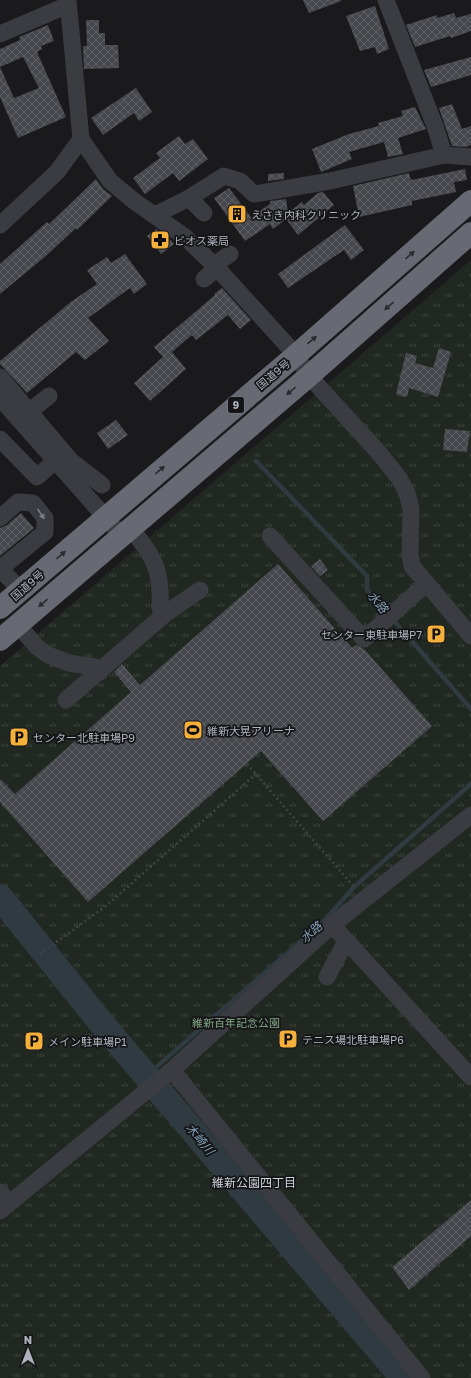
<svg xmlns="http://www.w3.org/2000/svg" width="471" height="1378" font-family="'Golos Text','Noto Sans JP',sans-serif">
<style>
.park{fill:url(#park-tufts)}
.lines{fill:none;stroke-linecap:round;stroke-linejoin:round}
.stream{stroke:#303a41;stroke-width:4.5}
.river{stroke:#303a41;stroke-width:26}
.building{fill:url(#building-cross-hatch);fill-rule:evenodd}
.path{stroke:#414349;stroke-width:2.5;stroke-dasharray:2 3;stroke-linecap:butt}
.minor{stroke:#3b3c42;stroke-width:17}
.highway{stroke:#676a73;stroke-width:22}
.oneway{fill:#2a2a2f}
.oneway2{fill:#7a7d85}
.labels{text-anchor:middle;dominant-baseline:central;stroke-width:3.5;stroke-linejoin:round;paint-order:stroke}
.shield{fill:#151518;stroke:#7f838b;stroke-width:1}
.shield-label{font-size:10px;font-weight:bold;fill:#adb2bc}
.poi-label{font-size:11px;fill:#adb2bc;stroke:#151518;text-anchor:start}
.street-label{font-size:11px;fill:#adb2bc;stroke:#151518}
.park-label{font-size:11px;fill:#84a785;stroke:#151518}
.water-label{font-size:12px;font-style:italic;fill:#84a1b7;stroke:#151518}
.neighbourhood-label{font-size:12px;fill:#ced1d8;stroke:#151518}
</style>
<defs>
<pattern id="park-tufts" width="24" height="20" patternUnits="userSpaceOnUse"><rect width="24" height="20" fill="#202821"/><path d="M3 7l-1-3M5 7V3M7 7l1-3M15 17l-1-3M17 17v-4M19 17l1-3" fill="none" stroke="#3e453f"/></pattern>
<pattern id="building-cross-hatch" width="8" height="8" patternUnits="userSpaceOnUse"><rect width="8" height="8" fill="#47484d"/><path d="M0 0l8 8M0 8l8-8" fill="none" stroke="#5f6065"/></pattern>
</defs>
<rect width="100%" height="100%" fill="#1a1a1d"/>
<path class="park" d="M 471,260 L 471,1378 L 0,1378 L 0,666 Z"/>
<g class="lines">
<path class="stream" d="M 256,461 L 367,576 L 367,590 L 471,709
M 146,1076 L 324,921 L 354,887 L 471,784"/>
<path class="river" d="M 0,897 L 98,1019 L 403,1378"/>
</g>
<path class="building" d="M 303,0 L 341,0 L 341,1 L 309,13 Z
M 375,6 L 389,49 L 377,54 L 375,47 L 360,51 L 346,16 Z
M 454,13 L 456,18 L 471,14 L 471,31 L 451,38 L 450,36 L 415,47 L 406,25 L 437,15 L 437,18 Z
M 86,20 L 99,20 L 99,33 L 105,33 L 105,45 L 118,45 L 119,68 L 84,69 L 83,46 L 87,46 Z
M 48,25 L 54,41 L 41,46 L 42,49 L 37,52 L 66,117 L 18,138 L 0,97 L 0,49 L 20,40 L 19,37 ZM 23,57 L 39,88 L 14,98 L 0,67 Z
M 471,57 L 471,75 L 431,87 L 424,70 Z
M 136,88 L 152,112 L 139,121 L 134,113 L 103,135 L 91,118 Z
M 452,104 L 462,129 L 471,126 L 471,145 L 466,147 L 452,146 L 439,108 Z
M 415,107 L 426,129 L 398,138 L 403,154 L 388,157 L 384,142 L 349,152 L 352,159 L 321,172 L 312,149 L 349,134 L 379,126 L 378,123 L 403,116 L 401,111 Z
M 179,136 L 185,144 L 193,139 L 208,159 L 179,181 L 173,173 L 145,194 L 133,178 L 160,158 L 156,153 Z
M 465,169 L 467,180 L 454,182 L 456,192 L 412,201 L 412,205 L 359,217 L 353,186 L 409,173 L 411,180 Z
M 284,173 L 284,179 L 268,181 L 268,174 Z
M 96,179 L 103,189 L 112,196 L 77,230 L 76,228 L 47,255 L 0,294 L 0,264 L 47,222 L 49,224 Z
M 229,188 L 251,217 L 270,204 L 270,201 L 286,199 L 288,213 L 302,202 L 304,205 L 318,193 L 323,192 L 334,205 L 298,235 L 286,219 L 273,229 L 270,224 L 245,241 L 214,198 Z
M 345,225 L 364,250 L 351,260 L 344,250 L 288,288 L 278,274 Z
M 156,229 L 168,237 L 174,244 L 161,254 L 147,236 Z
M 125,254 L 147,284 L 134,294 L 130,288 L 88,318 L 109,341 L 85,360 L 76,352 L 27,393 L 0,364 L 0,361 L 72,301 L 97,284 L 87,270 L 107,257 L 111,263 Z
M 222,288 L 251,320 L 240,329 L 228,315 L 196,340 L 192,335 L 172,352 L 186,369 L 150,401 L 134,383 L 163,357 L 154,347 L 215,295 L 214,294 Z
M 439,348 L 451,352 L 438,397 L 409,388 L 407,397 L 396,394 L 406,353 L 417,356 L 415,363 L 433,368 Z
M 116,420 L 128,435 L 108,449 L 97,433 Z
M 445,429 L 470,431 L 467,452 L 443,450 Z
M 21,513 L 34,528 L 0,556 L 0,528 L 7,525 Z
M 320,559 L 328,570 L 320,576 L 311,566 Z
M 278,564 L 352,648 L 356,645 L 364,649 L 432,726 L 323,821 L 261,751 L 88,902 L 0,802 L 0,779 L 15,794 L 131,692 L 114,672 L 122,664 L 140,685 Z
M 471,1200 L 471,1236 L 409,1290 L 392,1267 Z"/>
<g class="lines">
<path class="path" d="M 247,764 L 355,888
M 40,954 L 106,906 L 256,774"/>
<path class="minor" d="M 68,0 L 81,139 L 110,181 L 134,201 L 185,237 L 217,268 L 296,355 L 309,376 L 380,454 L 399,478 L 407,493 L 411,509 L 410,554 L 412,566 L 471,636
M 386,0 L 435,126 L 444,155 L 471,157
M 0,34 L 68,5
M 189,198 L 204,213
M 155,215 L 189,198 L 224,176 L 240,181 L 254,194 L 330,181 L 444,155
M 0,225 L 57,172 L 81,139
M 214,265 L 230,254
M 204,279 L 217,268
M 0,377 L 71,461 L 102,485
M 0,398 L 121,535
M 21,418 L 49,396
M 0,439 L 37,477 L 55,461
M 0,518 L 18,502 L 33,503 L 45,518 L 45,532 L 0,569
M 130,527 C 154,558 162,568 160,608 L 165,614
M 270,536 L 364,639 L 426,584
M 0,569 L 21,590
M 18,625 L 37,647 L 48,655 L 69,663 L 95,667 L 100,672
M 66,700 L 165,614 L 200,590
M 332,925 L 471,1077
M 327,977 L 346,941
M 172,1070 L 422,1378
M 0,1192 L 9,1203
M 0,1211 L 172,1070 L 332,925 L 471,815"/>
<path class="highway" d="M 0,608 L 296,355 L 471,201
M 0,640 L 309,376 L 471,233"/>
</g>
<defs><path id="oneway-solid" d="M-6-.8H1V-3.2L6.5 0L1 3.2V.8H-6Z"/></defs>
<g class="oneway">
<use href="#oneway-solid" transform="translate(410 255) rotate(-41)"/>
<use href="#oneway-solid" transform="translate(389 306) rotate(139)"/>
<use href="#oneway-solid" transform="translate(312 340) rotate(-41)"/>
<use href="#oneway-solid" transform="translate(291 391) rotate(140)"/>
<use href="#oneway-solid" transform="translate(160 470) rotate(-40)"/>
<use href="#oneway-solid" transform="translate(61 555) rotate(-41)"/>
<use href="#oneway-solid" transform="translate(43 603) rotate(139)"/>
</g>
<use class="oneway2" href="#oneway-solid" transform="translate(41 514) rotate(56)"/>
<defs>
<g id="building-square" transform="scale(1)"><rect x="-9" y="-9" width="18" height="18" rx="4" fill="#f4b03b" stroke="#151518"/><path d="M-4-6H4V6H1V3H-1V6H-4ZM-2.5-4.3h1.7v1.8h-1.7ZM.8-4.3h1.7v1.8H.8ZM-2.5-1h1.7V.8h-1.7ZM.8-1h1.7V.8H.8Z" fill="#111"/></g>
<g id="pharmacy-square" transform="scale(1)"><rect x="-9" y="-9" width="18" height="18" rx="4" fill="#f4b03b" stroke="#151518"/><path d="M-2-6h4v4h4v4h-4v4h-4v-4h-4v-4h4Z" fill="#111"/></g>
<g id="parking-square" transform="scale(1)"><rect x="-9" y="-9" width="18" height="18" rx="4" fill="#f4b03b" stroke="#151518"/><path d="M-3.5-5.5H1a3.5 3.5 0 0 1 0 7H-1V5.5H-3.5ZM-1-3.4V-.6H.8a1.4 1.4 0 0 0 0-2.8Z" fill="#111"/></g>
<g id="stadium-square" transform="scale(1)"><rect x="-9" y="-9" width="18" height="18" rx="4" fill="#f4b03b" stroke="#151518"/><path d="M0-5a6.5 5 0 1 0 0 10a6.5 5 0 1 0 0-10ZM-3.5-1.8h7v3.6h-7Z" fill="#111"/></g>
</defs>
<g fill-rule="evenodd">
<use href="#building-square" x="237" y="214"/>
<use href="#pharmacy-square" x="160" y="240"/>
<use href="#parking-square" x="436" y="634"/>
<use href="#stadium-square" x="193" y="730"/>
<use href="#parking-square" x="19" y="737"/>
<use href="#parking-square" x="288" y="1039"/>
<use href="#parking-square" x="34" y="1041"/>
</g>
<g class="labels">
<rect class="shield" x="228" y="397" width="16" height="16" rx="3"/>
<g class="shield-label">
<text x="236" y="405">9</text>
</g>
<g class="poi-label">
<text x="251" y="214">えさき内科クリニック</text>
<text x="174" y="240">ビオス薬局</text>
<text x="422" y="634" text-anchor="end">センター東駐車場P7</text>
<text x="207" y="730">維新大晃アリーナ</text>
<text x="33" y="737">センター北駐車場P9</text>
<text x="302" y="1039">テニス場北駐車場P6</text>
<text x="48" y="1041">メイン駐車場P1</text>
</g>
<g class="street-label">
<text transform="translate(273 374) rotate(-40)">国道9号</text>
<text transform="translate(27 585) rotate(-41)">国道9号</text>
</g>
<g class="park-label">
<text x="236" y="1022">維新百年記念公園</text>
</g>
<g class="water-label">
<text transform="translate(378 602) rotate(51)">水路</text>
<text transform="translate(311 932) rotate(-41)">水路</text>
<text transform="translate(200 1139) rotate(50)">木崎川</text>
</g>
<g class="neighbourhood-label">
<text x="254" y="1182">維新公園四丁目</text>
</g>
</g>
<g transform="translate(28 1350)" stroke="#151518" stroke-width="3" paint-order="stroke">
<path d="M0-3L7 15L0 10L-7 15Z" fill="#adb2bc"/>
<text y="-6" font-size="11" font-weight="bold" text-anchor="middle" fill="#adb2bc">N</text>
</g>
</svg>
